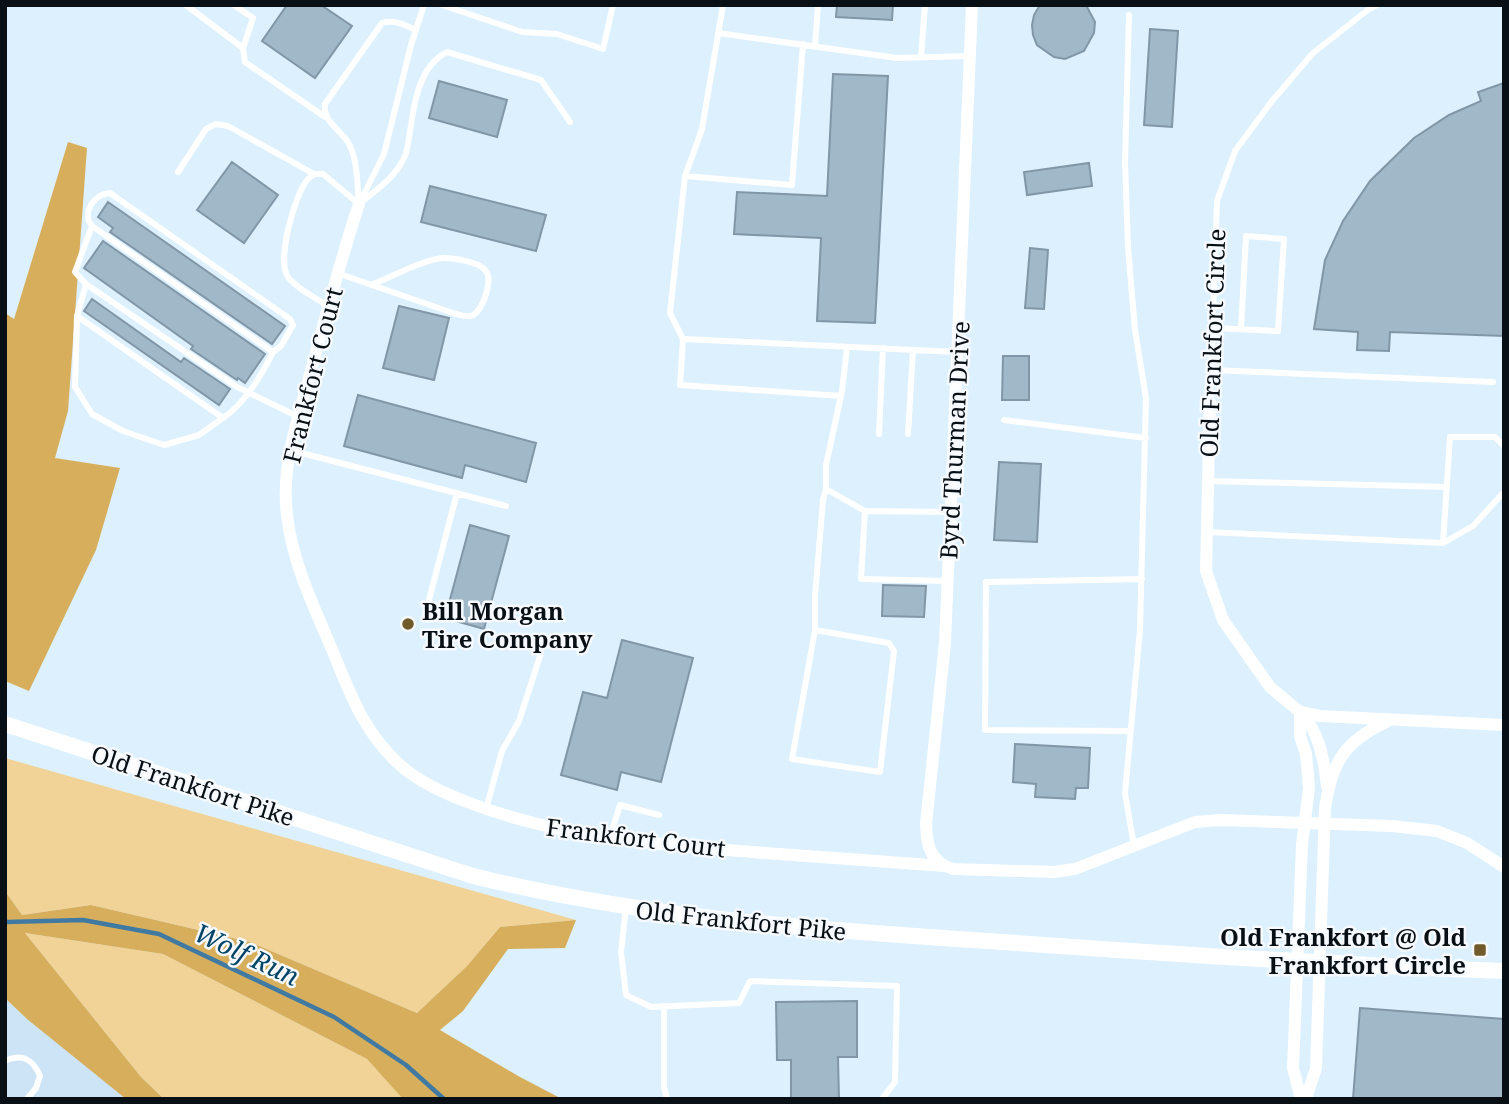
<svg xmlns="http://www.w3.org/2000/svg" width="1509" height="1104" font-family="'Noto Serif',serif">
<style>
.built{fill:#cce4f6}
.green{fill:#f1d397}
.forest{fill:#d7af5c}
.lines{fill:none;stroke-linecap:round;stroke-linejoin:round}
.stream{stroke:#407aa2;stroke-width:4.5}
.building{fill:#a1b8c9;stroke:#8197a8;stroke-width:2}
.lane{stroke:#fff;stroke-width:6}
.street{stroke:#fff;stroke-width:12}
.secondary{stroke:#fff;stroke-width:16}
.poi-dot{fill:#715b2b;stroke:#f6fafe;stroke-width:2.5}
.labels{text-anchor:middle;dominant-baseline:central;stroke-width:5;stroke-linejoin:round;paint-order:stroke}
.street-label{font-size:24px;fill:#081016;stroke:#f6fafe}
.poi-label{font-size:24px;font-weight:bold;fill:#081016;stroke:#f6fafe;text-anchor:start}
.water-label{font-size:26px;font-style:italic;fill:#004467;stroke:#f6fafe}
</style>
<rect width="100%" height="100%" fill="#dcf0fe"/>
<path class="built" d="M 5,998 L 27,1019 L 126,1099 L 5,1099 Z"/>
<path class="green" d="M 5,758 L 576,920 L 500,927 L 467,966 L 417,1013 L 250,942 L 91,905 L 22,915 L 5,891 Z
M 25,933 L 163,954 L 367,1059 L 403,1098 L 164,1099 L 141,1077 Z"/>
<path class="forest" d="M 68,142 L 87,148 L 68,411 L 55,458 L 120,468 L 96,550 L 29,691 L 5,681 L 5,313 L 14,319 Z
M 5,891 L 22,915 L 91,905 L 250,942 L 417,1013 L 467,966 L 500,927 L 576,920 L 565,948 L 508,949 L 463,1011 L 440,1030 L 520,1077 L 562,1099 L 403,1099 L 367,1059 L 163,954 L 25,933 L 141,1077 L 164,1099 L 126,1099 L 27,1019 L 5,998 Z"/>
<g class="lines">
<path class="stream" d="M 5,921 L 7,922 L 83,920 L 159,934 L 334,1017 L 406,1065 L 444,1099"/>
</g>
<path class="building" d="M 287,5 L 321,5 L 352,26 L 315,78 L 262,41 Z
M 837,5 L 893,5 L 892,20 L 836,17 Z
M 1040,5 L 1086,5 L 1095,22 L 1094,33 L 1084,51 L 1065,59 L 1054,57 L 1037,45 L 1033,35 L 1032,25 L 1034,15 Z
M 1150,29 L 1178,31 L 1172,127 L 1144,125 Z
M 833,74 L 888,76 L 875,323 L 817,321 L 821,238 L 734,234 L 737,192 L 827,196 Z
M 439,81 L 507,100 L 497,137 L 429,118 Z
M 1504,83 L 1504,336 L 1390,332 L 1389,351 L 1357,350 L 1358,332 L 1314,329 L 1325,260 L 1343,221 L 1370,181 L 1414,138 L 1449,115 L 1481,101 L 1478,92 Z
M 232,162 L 278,195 L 244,243 L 197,210 Z
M 1089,163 L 1092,186 L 1027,195 L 1024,172 Z
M 430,186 L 546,215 L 536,251 L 421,222 Z
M 108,202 L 285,326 L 272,344 L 110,232 L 113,228 L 98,217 Z
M 103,241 L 265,354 L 245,383 L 238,378 L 237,380 L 191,349 L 193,346 L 84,268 Z
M 1030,248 L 1048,250 L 1044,309 L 1025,308 Z
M 92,299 L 181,362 L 184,358 L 230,389 L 219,405 L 84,311 Z
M 399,306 L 449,318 L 434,380 L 383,368 Z
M 1003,356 L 1029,356 L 1029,400 L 1002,400 Z
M 358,395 L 536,443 L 526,482 L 465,465 L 462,478 L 344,446 Z
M 999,462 L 1041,464 L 1037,542 L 994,540 Z
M 470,525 L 509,536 L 484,629 L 445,618 Z
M 883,585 L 926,586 L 924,617 L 882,616 Z
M 622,640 L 693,658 L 661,782 L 621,772 L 617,790 L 561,775 L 583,692 L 607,698 Z
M 1015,744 L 1090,748 L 1088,788 L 1076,788 L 1075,799 L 1035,797 L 1036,784 L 1013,782 Z
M 857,1001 L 857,1057 L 838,1057 L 839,1099 L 791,1099 L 791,1060 L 777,1060 L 776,1002 Z
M 1360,1008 L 1504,1019 L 1504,1099 L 1353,1099 Z"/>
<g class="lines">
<path class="lane" d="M 186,5 L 243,48
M 234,5 L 253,18 L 243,48 L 245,62 L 325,117
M 442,5 L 522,32 L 557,34 L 603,49 L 613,5
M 723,5 L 702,129 L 685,176 L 670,313 L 683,339 L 956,352
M 1129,15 L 1125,162 L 1128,247 L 1135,330 L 1146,398 L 1140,630 L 1125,793 L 1134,846
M 718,33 L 897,58 L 970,56
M 815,46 L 818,5
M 921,57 L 925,5
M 178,172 L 206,129 L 216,124 L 228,126 L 314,174
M 685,176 L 792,185 L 803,44
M 360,202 L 384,154 L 411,45 L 424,5
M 359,204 C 376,190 394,179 404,158 C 408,151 408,140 410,132 C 414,103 419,66 447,52 L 541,80 L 570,122
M 359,204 C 357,185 358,161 349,144 C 342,130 322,122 325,104 L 382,23 C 395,19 404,25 416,30
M 92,226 C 81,213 94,194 110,193 L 290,319 L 293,325 L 281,346 L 273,352
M 337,273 L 456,314 C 461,315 468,318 473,315 C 483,310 493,280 486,271 C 480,262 454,258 444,258 C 427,258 389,278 371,285
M 86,284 L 75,272 L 92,226 L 273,352 C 262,375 244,404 223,418 L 77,316 L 86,284 L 237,387 L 299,417
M 328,306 C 316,298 297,289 288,277 C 276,261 295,193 308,179 C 313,174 317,173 323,174 L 359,204
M 77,316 L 75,387 L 92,414 L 123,431 L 164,445 L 199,435 L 223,418
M 1213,328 L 1278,331 L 1284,239 L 1246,236 L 1241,329
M 683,339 L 680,385 L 841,396
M 847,347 L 842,391 L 826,465 L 826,489 L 865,511
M 1211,370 L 1493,382
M 1210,402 L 1217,201 L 1235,151 L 1272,101 L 1313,53 L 1369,9 L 1377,5
M 1004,420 L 1146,438
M 879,434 L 883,348
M 908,434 L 913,350
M 290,450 L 506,506
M 1207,481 L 1447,487
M 1208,532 L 1443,543 L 1473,526 L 1504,492
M 1443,543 L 1450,437 L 1495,437 L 1504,446
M 948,581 L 861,579 L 865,511 L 951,512
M 425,615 L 457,493
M 815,630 L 889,643 L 894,651 L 880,772 L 792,759 L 815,630 L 815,596 L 823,500 L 826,489
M 1131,731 L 985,730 L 986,582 L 1142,579
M 486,809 L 502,751 L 519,721 L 541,653
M 610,837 L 620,805 L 659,815
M 626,907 L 621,952 L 626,995 L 651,1007 L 739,1003 L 750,981 L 897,986 L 895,1082 L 882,1099
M 664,1006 L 664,1087 L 667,1099
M 5,1061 C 22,1053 33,1059 40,1076 L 36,1088 L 27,1099"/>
<path class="street" d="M 359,204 C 340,261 325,319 309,378 C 297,422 281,468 287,515 C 292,561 313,605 331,647 C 350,693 363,732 401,766 C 421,783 443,793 467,802 C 562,839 664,845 765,853 C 825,857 885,862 945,866 L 953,869 L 1054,872 L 1075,869 L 1195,822 L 1221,820 L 1392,826 L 1437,831 L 1467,843 L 1504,867
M 1210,402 L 1206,571 L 1223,620 L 1270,687 L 1300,712 L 1320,716 L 1504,725
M 1300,712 L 1300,736 L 1306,754 L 1309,788 L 1302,845 L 1293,1068 L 1301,1099
M 1301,712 C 1319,732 1324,759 1327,786
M 945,866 C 928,856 927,843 926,824 L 945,643 L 972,5
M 1306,1099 L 1316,1068 L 1325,808 C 1332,762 1344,742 1386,722"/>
<path class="secondary" d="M 5,724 L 473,876 C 648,919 822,930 1002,942 C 1169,954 1336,965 1504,971"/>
</g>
<g class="poi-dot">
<circle cx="408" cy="624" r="7"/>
<rect x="1473" y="943" width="14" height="14" rx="3.5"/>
</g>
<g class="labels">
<g class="street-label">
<text transform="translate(1212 343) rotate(-88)">Old Frankfort Circle</text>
<text transform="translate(312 375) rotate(-76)">Frankfort Court</text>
<text transform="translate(954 440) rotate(-87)">Byrd Thurman Drive</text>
<text transform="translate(193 785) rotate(18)">Old Frankfort Pike</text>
<text transform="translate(636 837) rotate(7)">Frankfort Court</text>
<text transform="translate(741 920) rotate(6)">Old Frankfort Pike</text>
</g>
<g class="poi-label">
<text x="422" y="610">Bill Morgan<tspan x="422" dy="28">Tire Company</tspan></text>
<text x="1466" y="936" text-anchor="end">Old Frankfort @ Old<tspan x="1466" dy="28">Frankfort Circle</tspan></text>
</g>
<g class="water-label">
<text transform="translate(247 954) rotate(25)">Wolf Run</text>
</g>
</g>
<rect width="1509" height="1104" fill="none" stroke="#081016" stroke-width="14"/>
</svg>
